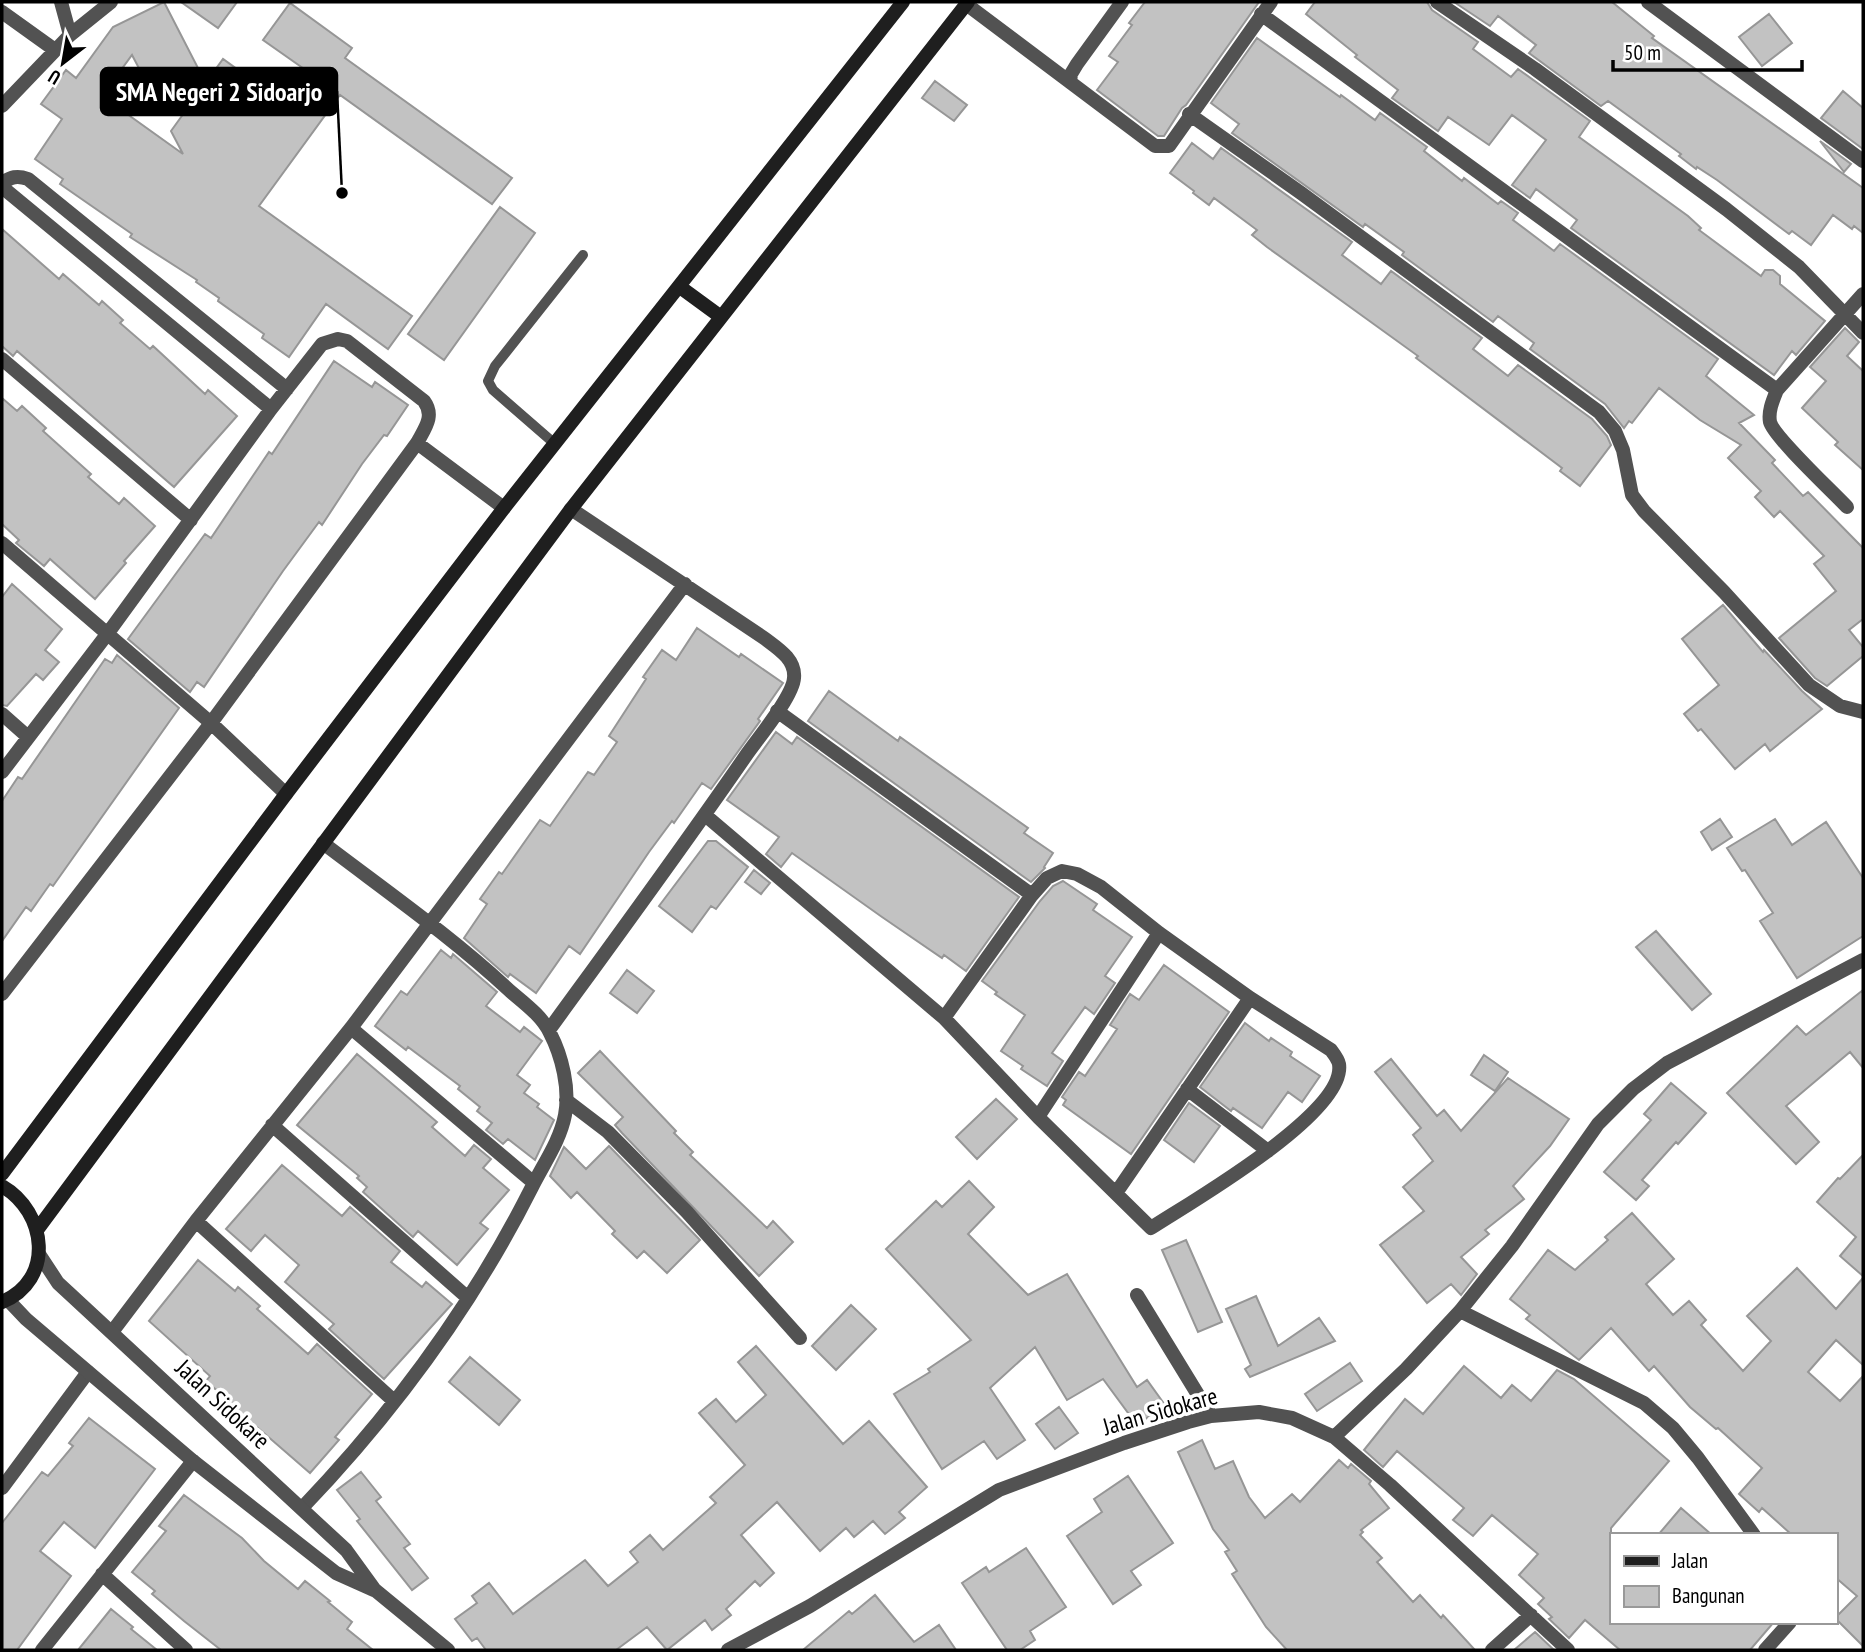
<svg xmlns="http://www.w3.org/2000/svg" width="1865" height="1652" font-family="'PT Sans Narrow',sans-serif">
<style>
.building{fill:#c2c2c2;stroke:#969696;stroke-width:2}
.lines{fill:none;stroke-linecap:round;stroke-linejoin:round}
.service{stroke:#525252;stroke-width:10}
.minor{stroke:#525252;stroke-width:14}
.tertiary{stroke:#525252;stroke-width:14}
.secondary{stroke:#1f1f1f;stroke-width:14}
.labels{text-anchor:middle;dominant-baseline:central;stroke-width:7;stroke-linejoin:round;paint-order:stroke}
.street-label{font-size:24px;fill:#000;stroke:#fff}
.leader{fill:none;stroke:#000;stroke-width:2.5}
.callout-dot{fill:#000;stroke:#fff;stroke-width:2.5}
.callout{fill:#000;stroke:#000;stroke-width:2.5}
.callout-label{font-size:26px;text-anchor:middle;font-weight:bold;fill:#fff}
</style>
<rect width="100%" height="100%" fill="#fff"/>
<path class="building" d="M 164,2 L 199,70 L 152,93 L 132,55 L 102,96 L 183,154 L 171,131 L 223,59 L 284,103 L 307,71 L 263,40 L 290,3 L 352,48 L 345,58 L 512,178 L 492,204 L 340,95 L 259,206 L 412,316 L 388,349 L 326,304 L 289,357 L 262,338 L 264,334 L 218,301 L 219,298 L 196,282 L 197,280 L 130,237 L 132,234 L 60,184 L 63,179 L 35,159 L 62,119 L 41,104 L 66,70 L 76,78 L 113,27 Z
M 181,2 L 237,2 L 218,28 Z
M 1145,2 L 1259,2 L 1186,105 L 1182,108 L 1164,136 L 1158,136 L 1097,90 L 1118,62 L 1109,56 L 1132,25 L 1129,23 Z
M 1315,2 L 1427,2 L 1432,10 L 1478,42 L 1473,49 L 1511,77 L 1518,69 L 1590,121 L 1579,137 L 1688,216 L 1701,228 L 1699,230 L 1761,276 L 1765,270 L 1773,270 L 1780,276 L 1780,284 L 1825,321 L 1796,355 L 1792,351 L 1774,375 L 1571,228 L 1577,220 L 1536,189 L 1530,198 L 1512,185 L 1546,140 L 1512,115 L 1489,145 L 1448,117 L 1438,131 L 1392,98 L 1398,90 L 1355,57 L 1357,55 L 1306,14 Z
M 1454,2 L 1612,2 L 1654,36 L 1652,38 L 1863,188 L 1863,233 L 1854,226 L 1852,229 L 1833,215 L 1811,245 L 1792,231 L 1789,234 L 1717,180 L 1697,167 L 1696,169 L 1679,156 L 1681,154 L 1608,101 L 1601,106 L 1529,53 L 1536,45 L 1498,16 L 1490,26 Z
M 1769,14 L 1792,43 L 1762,66 L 1739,37 Z
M 1257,38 L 1340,97 L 1341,95 L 1375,120 L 1380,113 L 1427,147 L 1424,151 L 1462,181 L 1464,178 L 1498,204 L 1501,201 L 1518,213 L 1513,220 L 1554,251 L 1560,244 L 1718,359 L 1706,376 L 1754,415 L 1739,423 L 1775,460 L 1772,463 L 1803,496 L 1808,492 L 1863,548 L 1863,619 L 1849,630 L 1863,647 L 1863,656 L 1827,686 L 1815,678 L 1779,638 L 1836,591 L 1814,564 L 1824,556 L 1780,511 L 1774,517 L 1755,497 L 1761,491 L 1728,458 L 1741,445 L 1700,420 L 1659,388 L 1632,423 L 1629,421 L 1624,428 L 1605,404 L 1530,349 L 1534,343 L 1498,316 L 1493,322 L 1402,255 L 1404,252 L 1365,224 L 1363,227 L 1232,133 L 1239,124 L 1211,103 Z
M 935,81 L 967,105 L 954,121 L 922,98 Z
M 1843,91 L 1863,108 L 1863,149 L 1821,118 Z
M 1820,141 L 1851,164 L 1844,172 Z
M 1192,143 L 1213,159 L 1221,148 L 1352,242 L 1342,255 L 1381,284 L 1391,271 L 1482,338 L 1473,349 L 1508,376 L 1518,365 L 1592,419 L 1607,436 L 1611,445 L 1580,486 L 1560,471 L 1562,468 L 1416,358 L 1418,356 L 1267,247 L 1252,235 L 1257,230 L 1214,198 L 1209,205 L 1193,193 L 1194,191 L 1170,173 Z
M 500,207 L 535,233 L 444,360 L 408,334 Z
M 2,229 L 59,279 L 63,274 L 99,305 L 102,301 L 123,320 L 120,323 L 150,349 L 153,346 L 205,394 L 208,390 L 237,416 L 174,487 L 17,351 L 13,356 L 2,346 Z
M 1845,328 L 1859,342 L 1847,356 L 1863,371 L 1863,470 L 1835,445 L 1838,442 L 1802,408 L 1826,381 L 1810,367 Z
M 334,361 L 372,387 L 375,382 L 408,405 L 387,436 L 384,435 L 362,464 L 322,525 L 319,522 L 283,571 L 204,687 L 197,682 L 190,692 L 128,639 L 205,534 L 211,538 L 269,452 L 272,454 Z
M 2,398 L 17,411 L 22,406 L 46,428 L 43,431 L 91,474 L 88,477 L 119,504 L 124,498 L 155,526 L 124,561 L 126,563 L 95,599 L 50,559 L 44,566 L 16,543 L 19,540 L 2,524 Z
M 12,584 L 62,629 L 45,650 L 59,662 L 43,680 L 36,674 L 7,706 L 2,705 L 2,597 Z
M 1723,605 L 1763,652 L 1764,650 L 1802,691 L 1822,709 L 1770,751 L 1765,744 L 1735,769 L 1701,729 L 1698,731 L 1684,714 L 1719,685 L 1682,639 Z
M 697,628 L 739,657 L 741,654 L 783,683 L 758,719 L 760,721 L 711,789 L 702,783 L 674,823 L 672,821 L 649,852 L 580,954 L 569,946 L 536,993 L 510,974 L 508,977 L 464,938 L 487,904 L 480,899 L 499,872 L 502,874 L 540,820 L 550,826 L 588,772 L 594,775 L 617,742 L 609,736 L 646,679 L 643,677 L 662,650 L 676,660 Z
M 117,655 L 179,708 L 53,886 L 50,884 L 31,911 L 26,907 L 2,941 L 2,801 L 18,777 L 22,779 L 105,659 L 112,663 Z
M 829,691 L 898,741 L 900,737 L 1028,828 L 1024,833 L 1053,853 L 1044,867 L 1045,868 L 1031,882 L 808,721 Z
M 776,732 L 792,744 L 797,737 L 1019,897 L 966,971 L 944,955 L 942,958 L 882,917 L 792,853 L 781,867 L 766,854 L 779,837 L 727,800 Z
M 1720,819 L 1732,837 L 1712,850 L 1701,832 Z
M 1775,819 L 1792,845 L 1826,822 L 1863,878 L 1863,936 L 1797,978 L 1760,921 L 1773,913 L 1745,870 L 1742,871 L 1727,848 Z
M 708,841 L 716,841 L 748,867 L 716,909 L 711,906 L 692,932 L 659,906 Z
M 754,870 L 770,883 L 761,894 L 745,882 Z
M 1063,881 L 1097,904 L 1093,910 L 1132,937 L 1105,976 L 1115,983 L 1094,1014 L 1085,1007 L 1052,1053 L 1063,1061 L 1047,1086 L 1021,1069 L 1023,1066 L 1001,1051 L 1025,1015 L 995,994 L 997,992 L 982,981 L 1040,901 L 1053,886 Z
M 1656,931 L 1711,994 L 1692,1010 L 1636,947 Z
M 441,950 L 451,958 L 453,954 L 497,992 L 486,1006 L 520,1032 L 524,1027 L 542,1041 L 517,1075 L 530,1085 L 524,1093 L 539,1104 L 537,1107 L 554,1120 L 535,1160 L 508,1139 L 503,1144 L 486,1130 L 492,1123 L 477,1111 L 480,1107 L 458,1089 L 460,1086 L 408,1047 L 406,1050 L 375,1026 L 401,991 L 407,995 Z
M 1164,965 L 1229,1012 L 1131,1154 L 1063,1105 L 1066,1100 L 1062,1097 L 1079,1072 L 1085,1076 L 1117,1029 L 1110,1025 L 1130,994 L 1139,1000 Z
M 627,970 L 654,991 L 637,1013 L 610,993 Z
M 1863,990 L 1863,1068 L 1850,1052 L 1786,1106 L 1819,1142 L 1796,1164 L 1727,1093 L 1797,1026 L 1806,1035 Z
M 1245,1023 L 1269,1041 L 1271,1038 L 1292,1052 L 1290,1056 L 1320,1076 L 1302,1102 L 1288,1092 L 1262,1128 L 1233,1108 L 1231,1111 L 1200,1087 Z
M 600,1051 L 676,1131 L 674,1133 L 693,1152 L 690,1155 L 767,1228 L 773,1221 L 793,1242 L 759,1276 L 622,1133 L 615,1125 L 623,1117 L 578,1073 Z
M 357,1054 L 437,1122 L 432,1127 L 465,1156 L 474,1145 L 491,1159 L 483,1168 L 509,1190 L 480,1223 L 488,1229 L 457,1265 L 418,1231 L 413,1237 L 363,1192 L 367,1187 L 357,1178 L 359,1176 L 297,1125 Z
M 1484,1055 L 1508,1072 L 1495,1091 L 1471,1075 Z
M 1391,1059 L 1437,1116 L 1444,1110 L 1461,1131 L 1508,1078 L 1569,1119 L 1550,1146 L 1513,1186 L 1524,1199 L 1485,1230 L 1489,1234 L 1461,1257 L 1477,1274 L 1461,1295 L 1451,1284 L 1427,1303 L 1380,1245 L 1424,1211 L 1403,1187 L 1433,1161 L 1413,1135 L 1421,1128 L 1375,1072 Z
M 1671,1083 L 1706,1113 L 1678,1144 L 1676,1142 L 1642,1180 L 1649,1186 L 1636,1200 L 1604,1172 L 1651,1120 L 1644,1114 Z
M 996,1099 L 1017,1119 L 977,1159 L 956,1137 Z
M 1189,1103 L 1220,1126 L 1194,1162 L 1164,1140 Z
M 609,1146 L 700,1240 L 667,1273 L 644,1251 L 637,1258 L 612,1234 L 615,1231 L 577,1192 L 571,1198 L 550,1176 L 564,1147 L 586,1169 Z
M 1863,1155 L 1863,1276 L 1840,1256 L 1856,1237 L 1817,1202 L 1838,1178 L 1840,1179 Z
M 282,1165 L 342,1216 L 350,1207 L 400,1251 L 391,1262 L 422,1287 L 426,1282 L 452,1304 L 384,1379 L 329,1329 L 334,1324 L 285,1282 L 299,1265 L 265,1235 L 251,1251 L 226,1229 Z
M 969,1181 L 994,1207 L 968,1234 L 1028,1295 L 1067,1274 L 1137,1387 L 1147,1380 L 1165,1405 L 1137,1425 L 1103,1379 L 1067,1400 L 1035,1347 L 990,1388 L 1025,1440 L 997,1459 L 984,1441 L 942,1469 L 894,1394 L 930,1372 L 928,1369 L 971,1340 L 886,1249 L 936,1201 L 942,1207 Z
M 1632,1213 L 1674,1259 L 1646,1284 L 1673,1315 L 1689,1301 L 1706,1320 L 1701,1325 L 1743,1371 L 1771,1341 L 1747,1316 L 1797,1268 L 1836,1309 L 1863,1278 L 1863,1365 L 1836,1340 L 1808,1372 L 1840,1401 L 1863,1376 L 1863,1646 L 1835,1618 L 1857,1596 L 1835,1577 L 1835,1535 L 1792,1535 L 1762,1508 L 1759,1512 L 1739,1494 L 1762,1468 L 1718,1428 L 1716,1429 L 1690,1407 L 1654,1366 L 1649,1371 L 1611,1328 L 1579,1360 L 1526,1319 L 1530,1315 L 1510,1299 L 1548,1250 L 1575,1270 L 1608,1240 L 1605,1237 Z
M 1186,1240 L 1222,1322 L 1198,1332 L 1162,1250 Z
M 198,1260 L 235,1291 L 238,1287 L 260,1306 L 257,1309 L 308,1354 L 317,1344 L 372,1394 L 335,1437 L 339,1440 L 310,1473 L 250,1421 L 245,1426 L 222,1407 L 228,1400 L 206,1381 L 210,1376 L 149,1321 Z
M 1256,1296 L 1278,1346 L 1319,1318 L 1335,1341 L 1250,1377 L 1245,1369 L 1251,1365 L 1226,1309 Z
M 851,1305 L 876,1329 L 836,1370 L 812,1346 Z
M 756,1346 L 843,1444 L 869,1421 L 927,1487 L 899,1512 L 905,1518 L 885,1534 L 873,1521 L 854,1537 L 846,1528 L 820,1551 L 777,1502 L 741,1535 L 774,1573 L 760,1586 L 755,1581 L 726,1609 L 731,1615 L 712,1630 L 705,1620 L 667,1650 L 647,1627 L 616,1650 L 486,1650 L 477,1638 L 472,1641 L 455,1619 L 477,1603 L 472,1596 L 489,1583 L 513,1614 L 585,1560 L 608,1586 L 638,1562 L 630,1552 L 650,1535 L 663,1550 L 716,1503 L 710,1497 L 745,1465 L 699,1413 L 716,1399 L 736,1422 L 766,1395 L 738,1362 Z
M 470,1357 L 520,1400 L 499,1425 L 449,1382 Z
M 1350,1363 L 1362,1381 L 1317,1411 L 1305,1394 Z
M 1464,1366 L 1501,1398 L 1512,1385 L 1531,1401 L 1557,1370 L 1574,1379 L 1669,1461 L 1611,1528 L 1611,1622 L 1774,1622 L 1750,1650 L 1620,1650 L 1585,1620 L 1569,1638 L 1549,1619 L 1552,1617 L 1538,1604 L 1544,1598 L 1519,1575 L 1538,1554 L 1492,1515 L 1473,1536 L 1453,1520 L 1464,1508 L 1397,1451 L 1383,1467 L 1364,1450 L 1405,1399 L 1423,1414 Z
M 1059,1407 L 1078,1433 L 1055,1449 L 1036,1424 Z
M 89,1418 L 155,1469 L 95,1548 L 64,1522 L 40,1551 L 71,1576 L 17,1650 L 2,1650 L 2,1523 L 42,1472 L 48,1476 L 73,1446 L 69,1443 Z
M 1202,1440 L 1215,1469 L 1233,1461 L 1249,1497 L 1265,1518 L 1292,1494 L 1300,1502 L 1339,1460 L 1348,1468 L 1351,1464 L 1371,1481 L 1369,1484 L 1389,1508 L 1361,1530 L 1363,1532 L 1360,1535 L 1382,1558 L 1377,1562 L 1413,1602 L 1420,1595 L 1441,1618 L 1443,1615 L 1475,1650 L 1287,1650 L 1266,1627 L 1232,1574 L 1237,1571 L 1225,1552 L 1229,1550 L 1213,1529 L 1178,1452 Z
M 361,1472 L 381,1497 L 376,1501 L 410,1544 L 404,1548 L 428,1578 L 412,1590 L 357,1521 L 360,1519 L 337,1490 Z
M 1128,1476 L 1173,1543 L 1131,1571 L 1141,1585 L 1113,1604 L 1067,1536 L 1102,1512 L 1094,1499 Z
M 184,1495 L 242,1538 L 264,1561 L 298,1589 L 305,1581 L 330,1601 L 328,1602 L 352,1622 L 347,1629 L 373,1650 L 221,1650 L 184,1621 L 152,1594 L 155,1591 L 132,1572 L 166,1531 L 159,1526 Z
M 1681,1508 L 1712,1535 L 1658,1535 Z
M 1026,1548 L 1066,1607 L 1030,1631 L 1035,1640 L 1020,1650 L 1007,1650 L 962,1583 L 986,1567 L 989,1572 Z
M 875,1595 L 914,1642 L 939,1625 L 956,1650 L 803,1650 L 849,1611 L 852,1614 Z
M 111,1609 L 133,1627 L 131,1629 L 157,1650 L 78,1650 Z
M 1535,1632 L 1554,1650 L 1514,1650 Z"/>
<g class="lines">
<path class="service" d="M 555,444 L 493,390 L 488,381 L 495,366 L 583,255"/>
<path class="minor" d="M 61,2 L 70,35
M 1437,2 L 1535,69 L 1726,209 L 1799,267 L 1863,333
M 1648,2 L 1863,161
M 966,4 L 1155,146 L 1169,146 L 1271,2
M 2,12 L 55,50
M 1261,14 L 1777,390
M 1070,82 L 1071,74 L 1077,64 L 1122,2
M 2,106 L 70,35 L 111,2
M 1189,114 L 1301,193 L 1599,412 L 1615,431 L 1623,450 L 1632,495 L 1644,511 L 1724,592 L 1809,685 L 1840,706 L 1863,712
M 2,183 C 11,177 17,175 28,179 L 287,389
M 2,187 L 271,409
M 2,359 L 191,520
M 417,443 L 504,508
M 1847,507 C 1833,492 1774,437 1770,422 C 1768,411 1773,400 1777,390 L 1863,294
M 2,543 L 211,723 L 286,794
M 777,711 L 1032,895
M 2,714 L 28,737
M 2,772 L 108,633 L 271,409 L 322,344 L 338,339 L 347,341 L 424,401 C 435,416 425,428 417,443 L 211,723 L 2,994
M 705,815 L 944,1018 L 1038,1117 L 1151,1228 C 1189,1203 1347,1113 1339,1064 C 1338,1059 1334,1054 1331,1050 L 1250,998 L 1159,933 L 1101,887 L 1077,874 L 1062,871 L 1047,878 L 1032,895 L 944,1018
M 351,1028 L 534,1183
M 549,1030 C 616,938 683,847 747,754 C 759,737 793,696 794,678 C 796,659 777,648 764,638 L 571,509
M 1187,1089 L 1268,1151
M 566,1100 L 608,1132 L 687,1212 L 800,1338
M 1038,1117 L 1159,933
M 272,1125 L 468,1298
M 1116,1193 L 1250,998
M 196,1221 L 394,1401
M 1137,1295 L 1211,1416
M 1460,1311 L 1644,1403 L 1673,1428 L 1698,1458 L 1754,1535
M 112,1332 L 196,1221 L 351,1028 L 685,584
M 1334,1437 L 1406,1369 L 1460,1311 L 1512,1246 L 1598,1124 L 1633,1089 L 1667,1063 L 1863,960
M 2,1488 L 88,1372
M 302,1508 C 392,1414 473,1304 532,1187 C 544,1163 560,1141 565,1115 C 570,1089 562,1056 550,1033 C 542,1016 524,1003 510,991 C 452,937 386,891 323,843
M 102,1574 L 186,1650
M 42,1650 L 193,1461
M 728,1650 L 810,1606 L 999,1490 L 1124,1443 L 1188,1422 L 1211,1416 L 1259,1412 L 1292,1418 L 1334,1437 L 1390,1485 L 1568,1650
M 1492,1650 L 1531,1615
M 1765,1650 L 1790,1622"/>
<path class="tertiary" d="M 39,1254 L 58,1283 L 71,1295 L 346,1550 L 375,1590 L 448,1650
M 8,1300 L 26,1319 L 193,1461 L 336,1573 L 374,1590"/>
<path class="secondary" d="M 680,287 L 721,317
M 2,1174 L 286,794 L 504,508 L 903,2
M 2,1186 C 47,1212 55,1280 2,1302
M 37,1230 L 571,509 L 968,2"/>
</g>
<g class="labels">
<g class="street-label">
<text transform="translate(223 1404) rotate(43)">Jalan Sidokare</text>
<text transform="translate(1160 1411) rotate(-16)">Jalan Sidokare</text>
</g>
</g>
<path class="leader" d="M342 193L337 91"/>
<circle class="callout-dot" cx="342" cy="193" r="7"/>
<rect class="callout" x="101" y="68" width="236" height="47" rx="7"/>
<g class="callout-label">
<text x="219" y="101">SMA Negeri 2 Sidoarjo</text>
</g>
<rect width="1865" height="1652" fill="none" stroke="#000000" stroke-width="7"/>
<rect x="1610" y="1533" width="228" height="91" fill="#ffffff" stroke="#999999" stroke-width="2"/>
<rect x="1624" y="1556" width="35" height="10" fill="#1f1f1f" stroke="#999999" stroke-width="2"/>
<text x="1672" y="1568" font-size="21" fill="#000000">Jalan</text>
<rect x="1624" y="1586" width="35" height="21" fill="#c2c2c2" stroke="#999999" stroke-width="2"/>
<text x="1672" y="1603" font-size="21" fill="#000000">Bangunan</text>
<g transform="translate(63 63) rotate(211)" stroke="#ffffff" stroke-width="5" paint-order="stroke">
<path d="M0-5L12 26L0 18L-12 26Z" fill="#000000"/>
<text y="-10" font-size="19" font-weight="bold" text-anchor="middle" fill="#000000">U</text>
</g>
<path d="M1613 60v10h189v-10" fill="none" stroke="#000000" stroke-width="3.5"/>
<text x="1624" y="60" font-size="21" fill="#000000" stroke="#ffffff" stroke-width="5" paint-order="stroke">50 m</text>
</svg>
